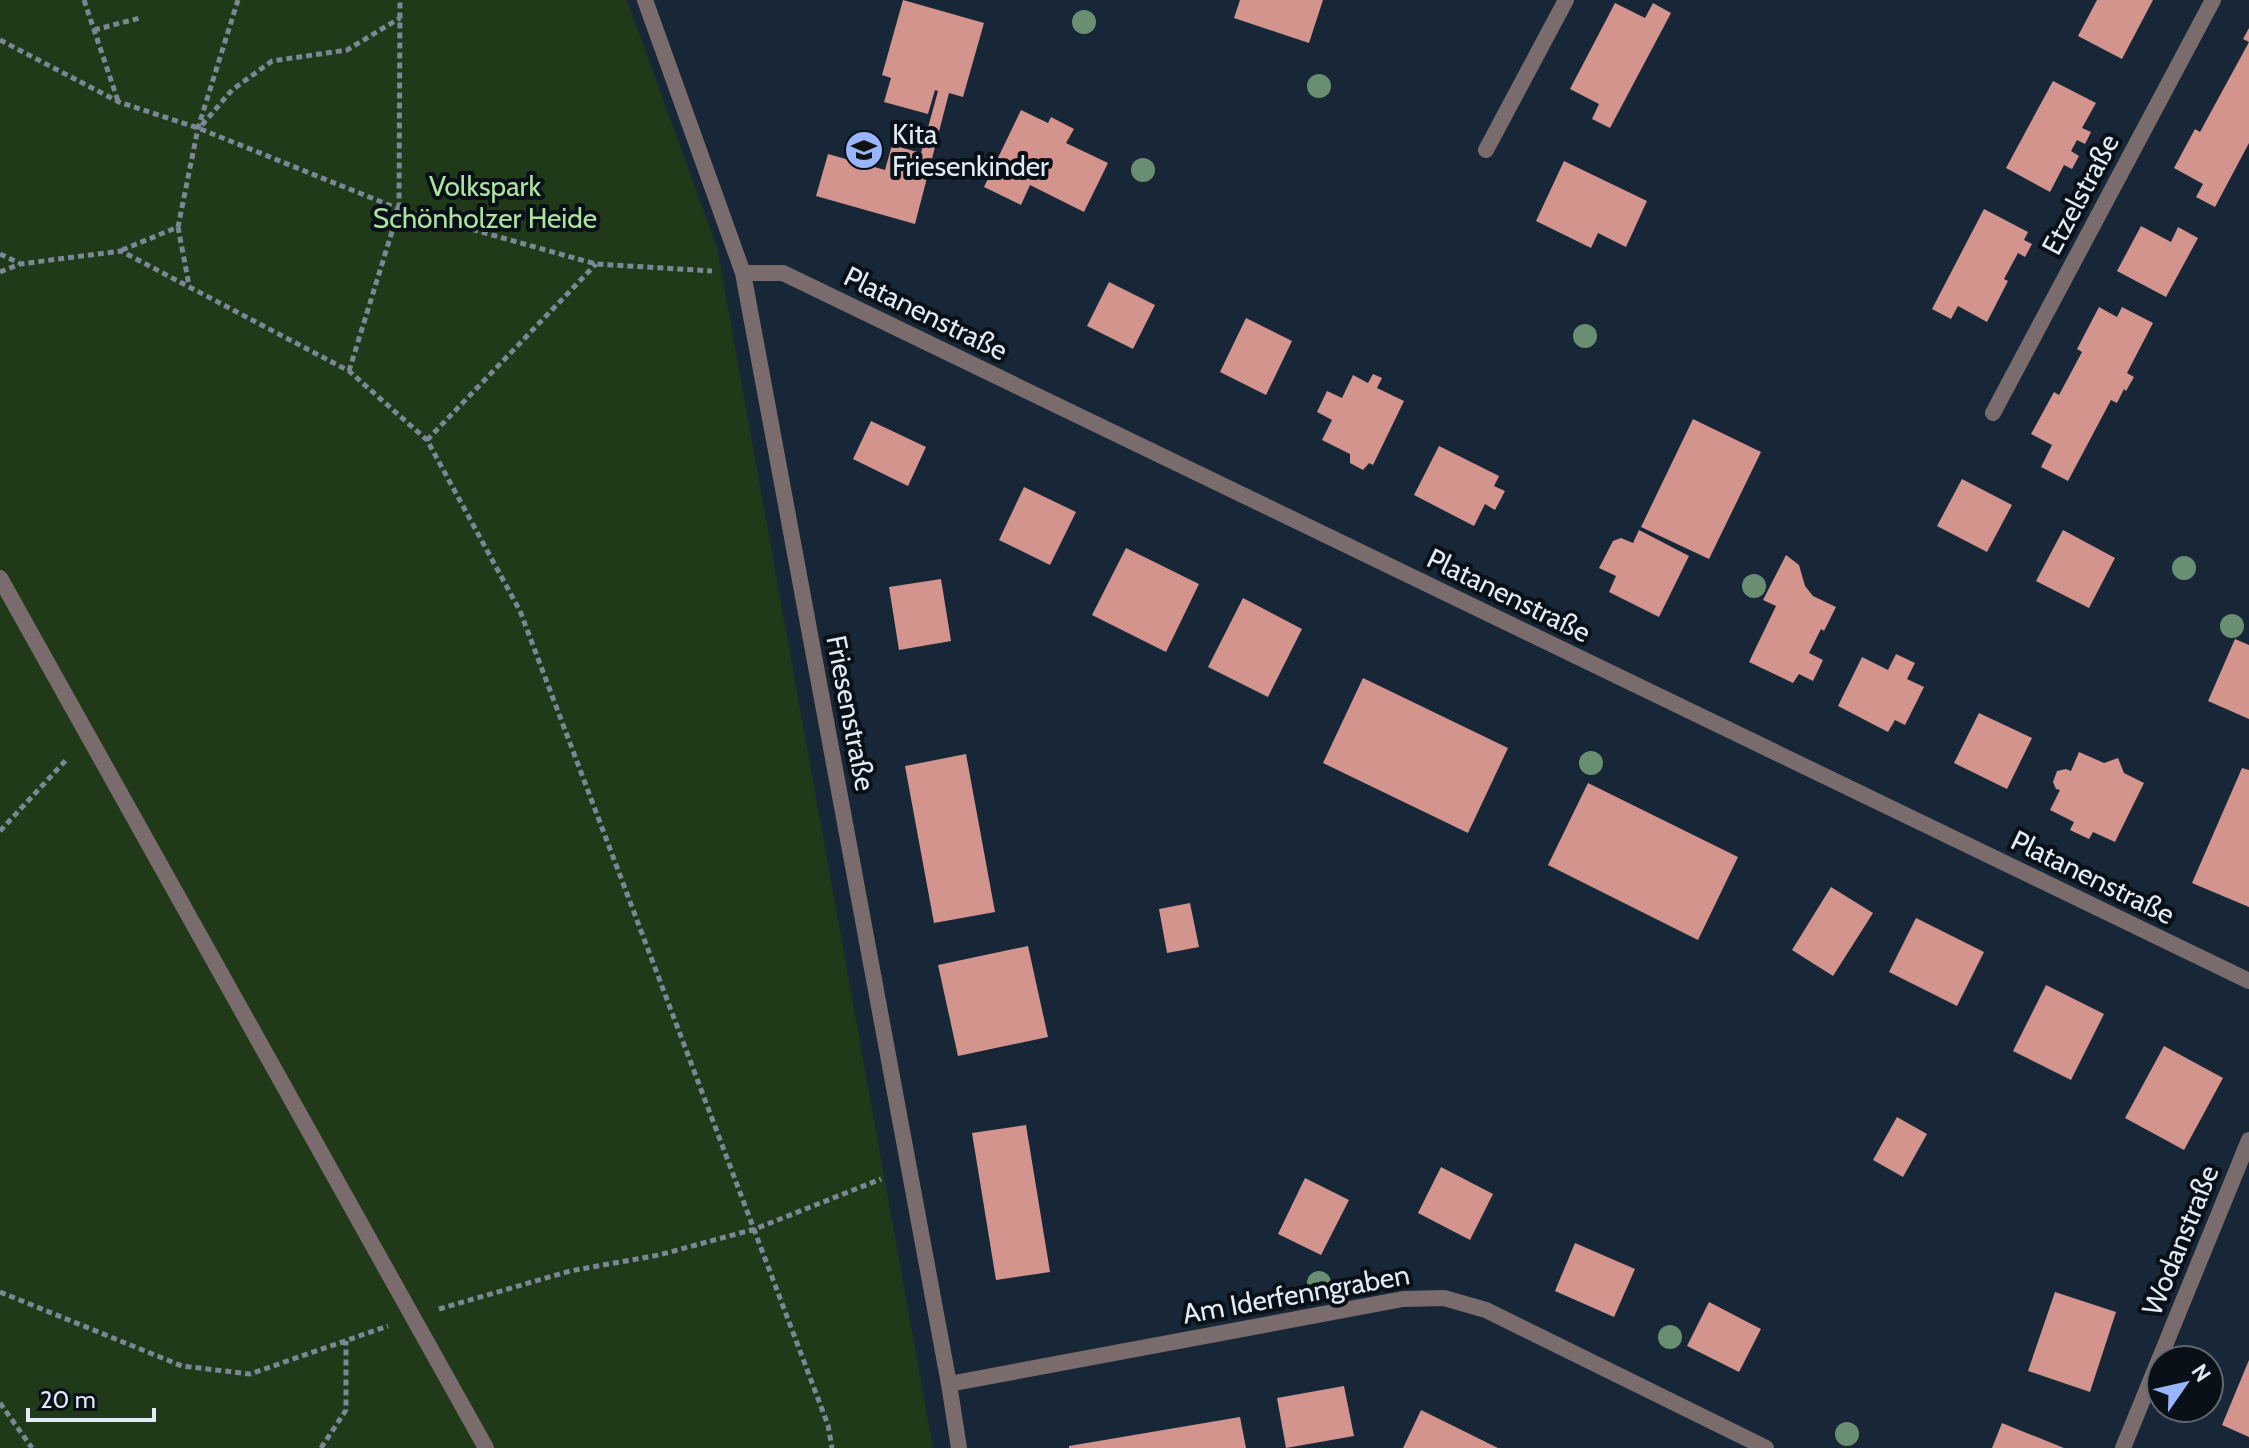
<svg xmlns="http://www.w3.org/2000/svg" width="2249" height="1448" font-family="Cabin,sans-serif">
<style>
.green{fill:#203919}
.building{fill:#d4948e}
.lines{fill:none;stroke-linecap:round;stroke-linejoin:round}
.path{stroke:#7a8795;stroke-width:5;stroke-dasharray:6 4;stroke-linecap:butt}
.service{stroke:#7a6c6c;stroke-width:16}
.minor{stroke:#7a6c6c;stroke-width:16}
.tree{fill:#6a8e71}
.labels{text-anchor:middle;dominant-baseline:central;stroke-width:8;stroke-linejoin:round;paint-order:stroke}
.poi-label{font-size:28px;fill:#e1ebf6;stroke:#091017;text-anchor:start}
.park-label{font-size:28px;fill:#ade39f;stroke:#091017}
.street-label{font-size:28px;fill:#e1ebf6;stroke:#091017}
</style>
<rect width="100%" height="100%" fill="#172738"/>
<path class="green" d="M 0,0 L 627,0 L 717,247 L 933,1448 L 0,1448 Z"/>
<path class="building" d="M 903,0 L 984,23 L 963,97 L 949,93 L 915,224 L 816,196 L 828,154 L 885,170 L 892,145 L 921,153 L 938,91 L 935,90 L 928,114 L 884,102 L 891,78 L 882,75 Z
M 1240,0 L 1323,0 L 1309,43 L 1234,18 Z
M 2097,0 L 2153,0 L 2122,59 L 2078,36 Z
M 1615,3 L 1645,18 L 1653,3 L 1671,13 L 1610,128 L 1592,119 L 1599,104 L 1570,89 Z
M 2249,28 L 2249,143 L 2215,207 L 2196,197 L 2203,184 L 2174,168 L 2195,129 L 2200,132 L 2249,42 L 2243,39 Z
M 2053,81 L 2096,103 L 2082,128 L 2091,132 L 2085,144 L 2077,140 L 2071,151 L 2079,156 L 2072,169 L 2064,165 L 2050,192 L 2006,168 Z
M 1021,110 L 1048,123 L 1051,117 L 1074,129 L 1066,143 L 1108,163 L 1084,212 L 1030,185 L 1021,205 L 984,187 Z
M 1564,161 L 1647,201 L 1626,247 L 1598,233 L 1591,248 L 1536,221 Z
M 1984,209 L 2028,232 L 2024,240 L 2032,244 L 2025,257 L 2018,253 L 2004,279 L 2008,281 L 1987,322 L 1958,306 L 1951,319 L 1932,309 Z
M 2141,226 L 2171,242 L 2178,227 L 2198,238 L 2166,297 L 2117,271 Z
M 1109,282 L 1155,305 L 1133,349 L 1087,326 Z
M 2099,307 L 2117,317 L 2122,307 L 2153,323 L 2127,373 L 2134,377 L 2126,391 L 2124,389 L 2117,403 L 2111,400 L 2068,481 L 2041,467 L 2052,445 L 2031,434 L 2054,392 L 2059,395 L 2082,352 L 2077,349 Z
M 1246,318 L 1292,341 L 1266,395 L 1220,372 Z
M 1373,374 L 1382,378 L 1377,388 L 1404,401 L 1373,465 L 1369,463 L 1363,470 L 1350,463 L 1350,454 L 1322,440 L 1332,420 L 1317,412 L 1327,391 L 1342,398 L 1353,375 L 1368,383 Z
M 1693,419 L 1761,452 L 1709,559 L 1641,527 Z
M 871,421 L 926,447 L 908,486 L 853,459 Z
M 1439,446 L 1499,476 L 1494,486 L 1505,491 L 1495,510 L 1485,504 L 1474,526 L 1414,495 Z
M 1962,479 L 2012,505 L 1987,552 L 1937,526 Z
M 1024,487 L 1076,512 L 1050,565 L 999,540 Z
M 1639,530 L 1689,556 L 1659,617 L 1609,592 L 1616,576 L 1599,568 L 1613,541 L 1621,538 L 1633,543 Z
M 2063,530 L 2115,558 L 2089,608 L 2036,581 Z
M 1126,548 L 1199,584 L 1166,652 L 1092,615 Z
M 1786,555 L 1799,565 L 1805,586 L 1813,596 L 1836,607 L 1824,631 L 1821,629 L 1809,653 L 1823,660 L 1813,681 L 1799,674 L 1793,683 L 1749,662 L 1776,606 L 1763,600 Z
M 941,579 L 951,641 L 899,650 L 889,587 Z
M 1243,598 L 1302,629 L 1268,697 L 1208,667 Z
M 2235,639 L 2249,645 L 2249,719 L 2208,701 Z
M 1896,654 L 1915,663 L 1907,679 L 1924,687 L 1905,725 L 1895,720 L 1888,732 L 1838,706 L 1862,657 L 1888,670 Z
M 1363,678 L 1508,748 L 1468,833 L 1323,763 Z
M 1979,713 L 2032,738 L 2007,789 L 1954,763 Z
M 2079,752 L 2104,763 L 2118,758 L 2124,773 L 2144,783 L 2115,842 L 2093,832 L 2089,839 L 2070,830 L 2074,822 L 2050,810 L 2060,790 L 2056,789 L 2053,782 L 2057,771 L 2066,769 L 2071,771 Z
M 966,754 L 995,912 L 934,923 L 905,766 Z
M 2242,768 L 2249,770 L 2249,907 L 2192,883 Z
M 1588,783 L 1738,857 L 1698,940 L 1548,865 Z
M 1831,887 L 1873,913 L 1833,976 L 1792,950 Z
M 1190,903 L 1199,947 L 1167,953 L 1159,909 Z
M 1916,918 L 1984,952 L 1957,1006 L 1889,972 Z
M 1028,946 L 1048,1037 L 958,1056 L 938,965 Z
M 2046,985 L 2104,1014 L 2071,1080 L 2013,1051 Z
M 2164,1046 L 2223,1078 L 2184,1150 L 2125,1118 Z
M 1897,1117 L 1927,1134 L 1903,1177 L 1873,1160 Z
M 1026,1125 L 1050,1272 L 996,1280 L 972,1133 Z
M 1441,1167 L 1493,1194 L 1470,1240 L 1418,1213 Z
M 1305,1178 L 1349,1200 L 1321,1255 L 1278,1234 Z
M 1575,1243 L 1635,1269 L 1614,1317 L 1555,1291 Z
M 2055,1292 L 2116,1312 L 2090,1392 L 2028,1371 Z
M 1709,1302 L 1761,1329 L 1739,1372 L 1687,1346 Z
M 2249,1360 L 2249,1437 L 2222,1425 Z
M 1344,1386 L 1354,1436 L 1286,1448 L 1277,1398 Z
M 1421,1410 L 1498,1448 L 1403,1448 Z
M 1240,1417 L 1246,1448 L 1069,1448 L 1069,1446 Z
M 2002,1423 L 2064,1448 L 1992,1448 Z"/>
<g class="lines">
<path class="path" d="M 84,0 L 118,101
M 94,30 L 140,18
M 0,40 L 119,102 L 198,128 L 399,209 L 596,264 L 712,271
M 202,125 L 232,90 L 272,61 L 347,50 L 400,18
M 178,227 L 189,285
M 122,250 L 178,227 L 198,128 L 238,0
M 0,254 L 19,263
M 0,272 L 20,264 L 121,251 L 349,371 L 427,440 L 520,611 L 828,1425 L 832,1448
M 349,371 L 399,209 L 400,0
M 427,440 L 596,264
M 0,831 L 67,759
M 0,1292 L 182,1366 L 250,1374 L 388,1326
M 439,1309 L 570,1271 L 659,1255 L 755,1229 L 881,1179
M 0,1403 L 32,1448
M 321,1448 L 346,1410 L 346,1341"/>
<path class="service" d="M 0,578 L 486,1448"/>
<path class="minor" d="M 645,0 L 743,273 L 949,1384 L 959,1448
M 1486,150 L 1566,0
M 743,273 L 783,273 L 2249,981
M 1993,413 L 2213,0
M 949,1384 L 1403,1299 L 1444,1298 L 1486,1310 L 1766,1448
M 2123,1448 L 2249,1140"/>
</g>
<g class="tree">
<circle cx="1084" cy="22" r="12"/>
<circle cx="1319" cy="86" r="12"/>
<circle cx="1143" cy="170" r="12"/>
<circle cx="1585" cy="336" r="12"/>
<circle cx="2184" cy="568" r="12"/>
<circle cx="1754" cy="586" r="12"/>
<circle cx="2232" cy="626" r="12"/>
<circle cx="1591" cy="763" r="12"/>
<circle cx="1319" cy="1283" r="12"/>
<circle cx="1670" cy="1337" r="12"/>
<circle cx="1847" cy="1434" r="12"/>
</g>
<defs>
<g id="school-disc" transform="scale(2)"><circle r="9.5" fill="#99b5fd" stroke="#091017"/><path d="M0-5L7-2L0 1L-7-2ZM-4 1L0 2.5L4 1V4Q0 6-4 4Z" fill="#111"/></g>
</defs>
<g fill-rule="evenodd">
<use href="#school-disc" x="864" y="150"/>
</g>
<g class="labels">
<g class="poi-label">
<text x="892" y="134">Kita<tspan x="892" dy="32">Friesenkinder</tspan></text>
</g>
<g class="park-label">
<text x="485" y="186">Volkspark<tspan x="485" dy="32">Schönholzer Heide</tspan></text>
</g>
<g class="street-label">
<text transform="translate(2080 194) rotate(-62)">Etzelstraße</text>
<text transform="translate(926 313) rotate(26)">Platanenstraße</text>
<text transform="translate(1509 595) rotate(26)">Platanenstraße</text>
<text transform="translate(851 713) rotate(79)">Friesenstraße</text>
<text transform="translate(2093 877) rotate(26)">Platanenstraße</text>
<text transform="translate(2180 1240) rotate(-68)">Wodanstraße</text>
<text transform="translate(1296 1294) rotate(-10)">Am Iderfenngraben</text>
</g>
</g>
<g transform="translate(2185 1384) rotate(56)"><circle r="38" fill="#091017" stroke="#5f6870" stroke-width="2"/>
<path d="M0-6L14 30L0 20L-14 30Z" fill="#99b5fd"/>
<text y="-12" font-size="22" font-weight="bold" text-anchor="middle" fill="#e1ebf6">N</text>
</g>
<path d="M28 1408v12h126v-12" fill="none" stroke="#e1ebf6" stroke-width="4"/>
<text x="40" y="1408" font-size="24" fill="#e1ebf6" stroke="#091017" stroke-width="6" paint-order="stroke">20 m</text>
</svg>
